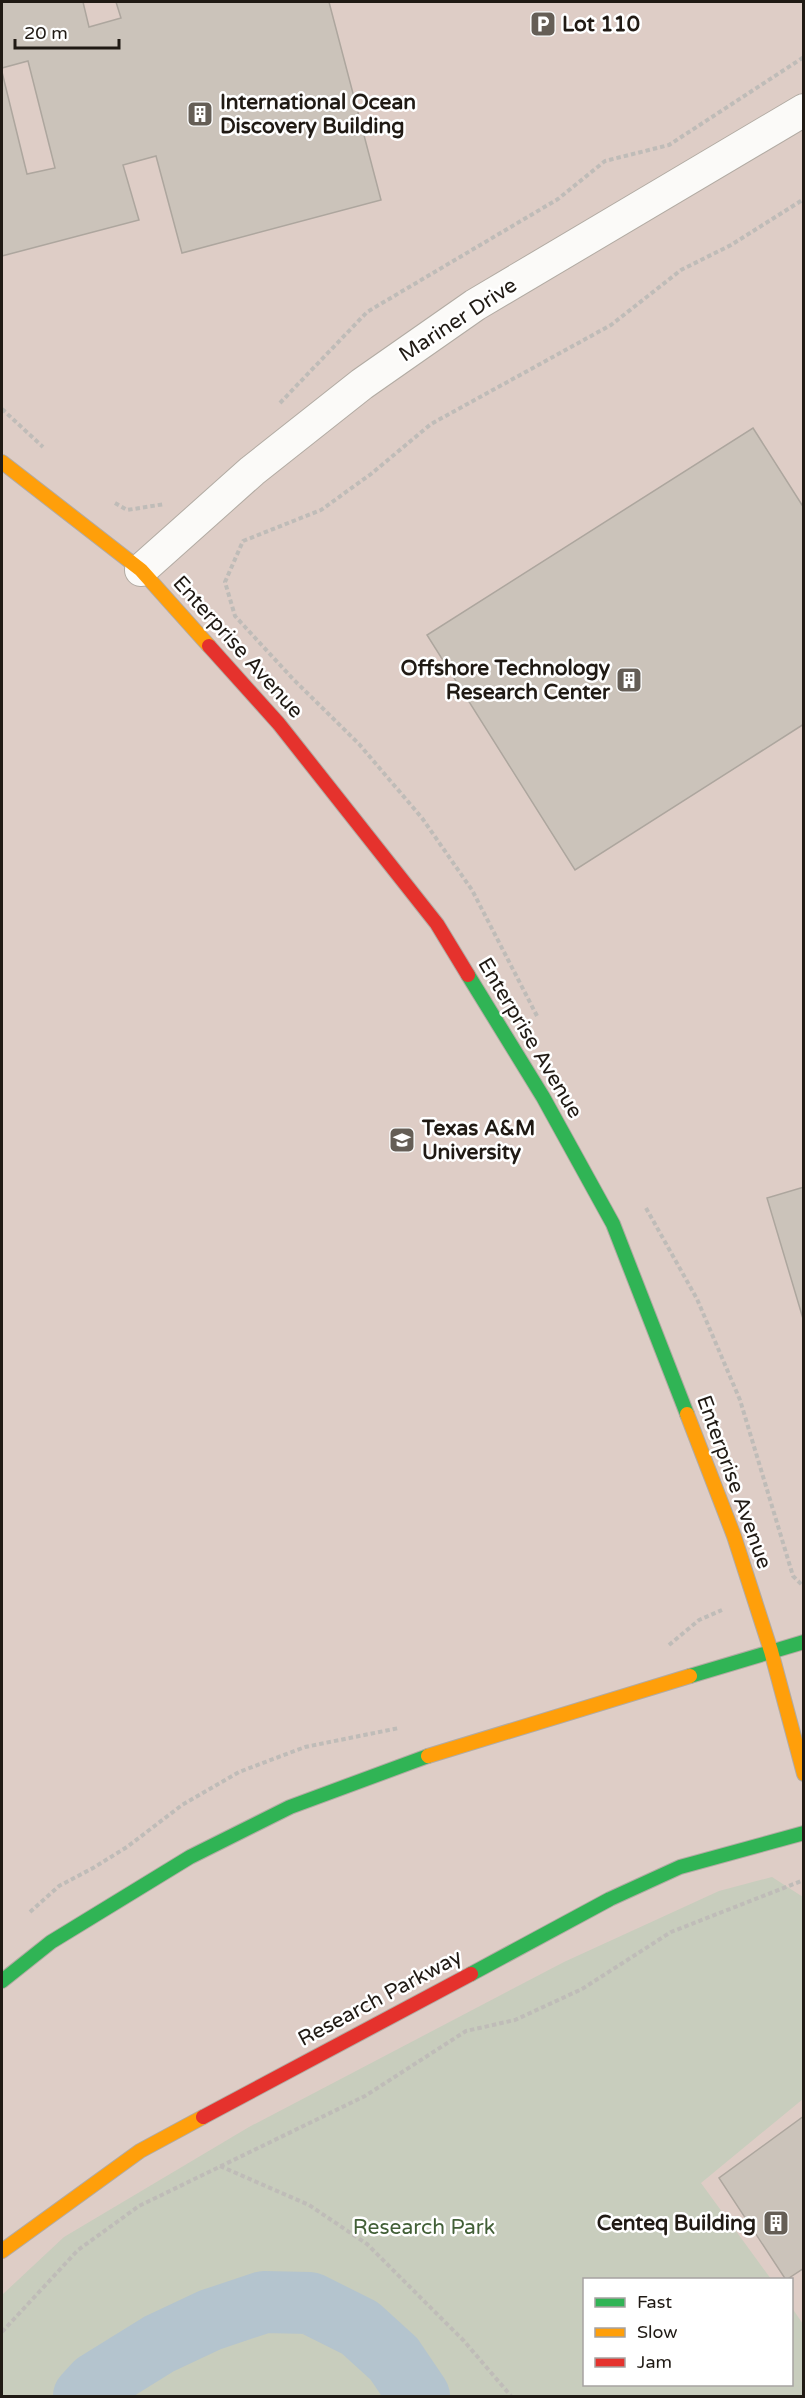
<svg xmlns="http://www.w3.org/2000/svg" width="805" height="2398" font-family="'Varela Round',sans-serif">
<style>
.education{fill:#decdc6;fill-rule:evenodd}
.green{fill:#c8cdbd}
.lines{fill:none;stroke-linecap:round;stroke-linejoin:round}
.river{stroke:#b4c4ce;stroke-width:62}
.building{fill:#cbc3ba;stroke:#ada69e;stroke-width:1.5}
.street-casing{stroke:#b2aba3;stroke-width:34}
.fast-casing{stroke:#b2aba3;stroke-width:16}
.slow-casing{stroke:#b2aba3;stroke-width:16}
.jam-casing{stroke:#b2aba3;stroke-width:16}
.path{stroke:#bfbcb8;stroke-width:4;stroke-dasharray:4.5 3;stroke-linecap:butt}
.street{stroke:#fbfaf8;stroke-width:32}
.fast{stroke:#30b455;stroke-width:14}
.slow{stroke:#ff9f0a;stroke-width:14}
.jam{stroke:#e5322d;stroke-width:14}
.labels{text-anchor:middle;dominant-baseline:central;stroke-width:5;stroke-linejoin:round;paint-order:stroke}
.poi-label{font-size:21px;font-weight:bold;fill:#201a14;stroke:#fff;text-anchor:start}
.street-label{font-size:21px;fill:#201a14;stroke:#fff}
.park-label{font-size:21px;fill:#425f37;stroke:#fff}
</style>
<rect width="100%" height="100%" fill="#e4dbd1"/>
<path class="education" d="M 2,2 L 803,2 L 803,2396 L 2,2396 ZM 584,2280 L 792,2280 L 792,2384 L 584,2384 Z"/>
<path class="green" d="M 772,1877 L 803,1897 L 803,2099 L 701,2183 L 771,2279 L 584,2280 L 584,2384 L 792,2384 L 792,2308 L 803,2324 L 803,2396 L 2,2396 L 2,2295 L 64,2237 L 249,2127 L 564,1962 L 719,1891 Z"/>
<g class="lines">
<path class="river" d="M 84,2396 L 96,2383 L 159,2344 L 210,2320 L 264,2302 L 310,2303 L 360,2328 L 394,2359 L 419,2396"/>
</g>
<path class="building" d="M 2,2 L 83,2 L 89,27 L 121,18 L 116,2 L 329,2 L 381,200 L 182,253 L 156,156 L 123,165 L 139,220 L 2,256 L 2,72 L 27,174 L 55,168 L 28,61 L 2,68 Z
M 753,428 L 804,508 L 804,724 L 575,870 L 427,635 Z
M 804,1187 L 804,1322 L 767,1198 Z
M 804,2116 L 804,2268 L 786,2280 L 719,2178 Z"/>
<g class="lines">
<g class="street-casing">
<path id="street" d="M 141,570 L 252,471 L 362,384 L 475,305 L 804,110"/>
</g>
<g class="fast-casing">
<path id="fast" d="M 468,975 L 543,1097 L 613,1224 L 687,1414
M 690,1676 L 804,1642
M 471,1974 L 610,1899 L 680,1867 L 804,1833
M 2,1981 L 51,1942 L 190,1857 L 290,1807 L 428,1756"/>
</g>
<g class="slow-casing">
<path id="slow" d="M 2,462 L 141,570 L 209,646
M 687,1414 L 734,1536 L 771,1651 L 804,1774
M 428,1756 L 690,1676
M 2,2251 L 140,2151 L 203,2117"/>
</g>
<g class="jam-casing">
<path id="jam" d="M 209,646 L 279,724 L 437,924 L 468,975
M 203,2117 L 471,1974"/>
</g>
<path class="path" d="M 280,403 L 367,312 L 558,199 L 605,161 L 669,145 L 804,57
M 2,409 L 43,447
M 115,503 L 127,510 L 165,504
M 537,1016 L 472,890 L 422,818 L 359,744 L 293,679 L 235,616 L 225,582 L 243,541 L 321,510 L 371,474 L 431,424 L 611,325 L 681,270 L 731,245 L 804,199
M 646,1208 L 697,1299 L 740,1400 L 793,1576 L 804,1587
M 669,1645 L 699,1620 L 722,1610
M 30,1912 L 59,1886 L 93,1868 L 127,1847 L 182,1805 L 239,1772 L 305,1747 L 399,1728
M 220,2166 L 309,2205 L 367,2244 L 464,2341 L 511,2396
M 2,2332 L 78,2250 L 139,2206 L 365,2096 L 466,2031 L 515,2020 L 582,1989 L 671,1932 L 804,1880"/>
<use href="#street" class="street"/>
<use href="#fast" class="fast"/>
<use href="#slow" class="slow"/>
<use href="#jam" class="jam"/>
</g>
<defs>
<g id="parking-square" transform="scale(1.35)"><rect x="-9" y="-9" width="18" height="18" rx="4" fill="#655e56" stroke="#fff"/><path d="M-3.5-5.5H1a3.5 3.5 0 0 1 0 7H-1V5.5H-3.5ZM-1-3.4V-.6H.8a1.4 1.4 0 0 0 0-2.8Z" fill="#fff"/></g>
<g id="building-square" transform="scale(1.35)"><rect x="-9" y="-9" width="18" height="18" rx="4" fill="#655e56" stroke="#fff"/><path d="M-4-6H4V6H1V3H-1V6H-4ZM-2.5-4.3h1.7v1.8h-1.7ZM.8-4.3h1.7v1.8H.8ZM-2.5-1h1.7V.8h-1.7ZM.8-1h1.7V.8H.8Z" fill="#fff"/></g>
<g id="university-square" transform="scale(1.35)"><rect x="-9" y="-9" width="18" height="18" rx="4" fill="#655e56" stroke="#fff"/><path d="M0-5L7-2L0 1L-7-2ZM-4 1L0 2.5L4 1V4Q0 6-4 4Z" fill="#fff"/></g>
</defs>
<g fill-rule="evenodd">
<use href="#parking-square" x="543" y="24"/>
<use href="#building-square" x="200" y="114"/>
<use href="#building-square" x="629" y="680"/>
<use href="#university-square" x="402" y="1140"/>
<use href="#building-square" x="776" y="2223"/>
</g>
<g class="labels">
<g class="poi-label">
<text x="562" y="24">Lot 110</text>
<text x="220" y="102">International Ocean<tspan x="220" dy="24">Discovery Building</tspan></text>
<text x="610" y="668" text-anchor="end">Offshore Technology<tspan x="610" dy="24">Research Center</tspan></text>
<text x="422" y="1128">Texas A&amp;M<tspan x="422" dy="24">University</tspan></text>
<text x="756" y="2223" text-anchor="end">Centeq Building</text>
</g>
<g class="street-label">
<text transform="translate(458 320) rotate(-33)">Mariner Drive</text>
<text transform="translate(238 647) rotate(48)">Enterprise Avenue</text>
<text transform="translate(530 1038) rotate(59)">Enterprise Avenue</text>
<text transform="translate(734 1482) rotate(70)">Enterprise Avenue</text>
<text transform="translate(380 1998) rotate(-28)">Research Parkway</text>
</g>
<g class="park-label">
<text x="424" y="2227">Research Park</text>
</g>
</g>
<rect width="805" height="2398" fill="none" stroke="#201a14" stroke-width="6"/>
<rect x="583" y="2278" width="210" height="108" fill="#ffffff" stroke="#a6a3a1" stroke-width="1.5"/>
<rect x="595" y="2298" width="30" height="9" fill="#30b455" stroke="#a6a3a1" stroke-width="1.5"/>
<text x="637" y="2308" font-size="18" fill="#201a14">Fast</text>
<rect x="595" y="2328" width="30" height="9" fill="#ff9f0a" stroke="#a6a3a1" stroke-width="1.5"/>
<text x="637" y="2338" font-size="18" fill="#201a14">Slow</text>
<rect x="595" y="2358" width="30" height="9" fill="#e5322d" stroke="#a6a3a1" stroke-width="1.5"/>
<text x="637" y="2368" font-size="18" fill="#201a14">Jam</text>
<path d="M15 39v9h104v-9" fill="none" stroke="#201a14" stroke-width="3"/>
<text x="24" y="39" font-size="18" fill="#201a14" stroke="#ffffff" stroke-width="4.5" paint-order="stroke">20 m</text>
</svg>
